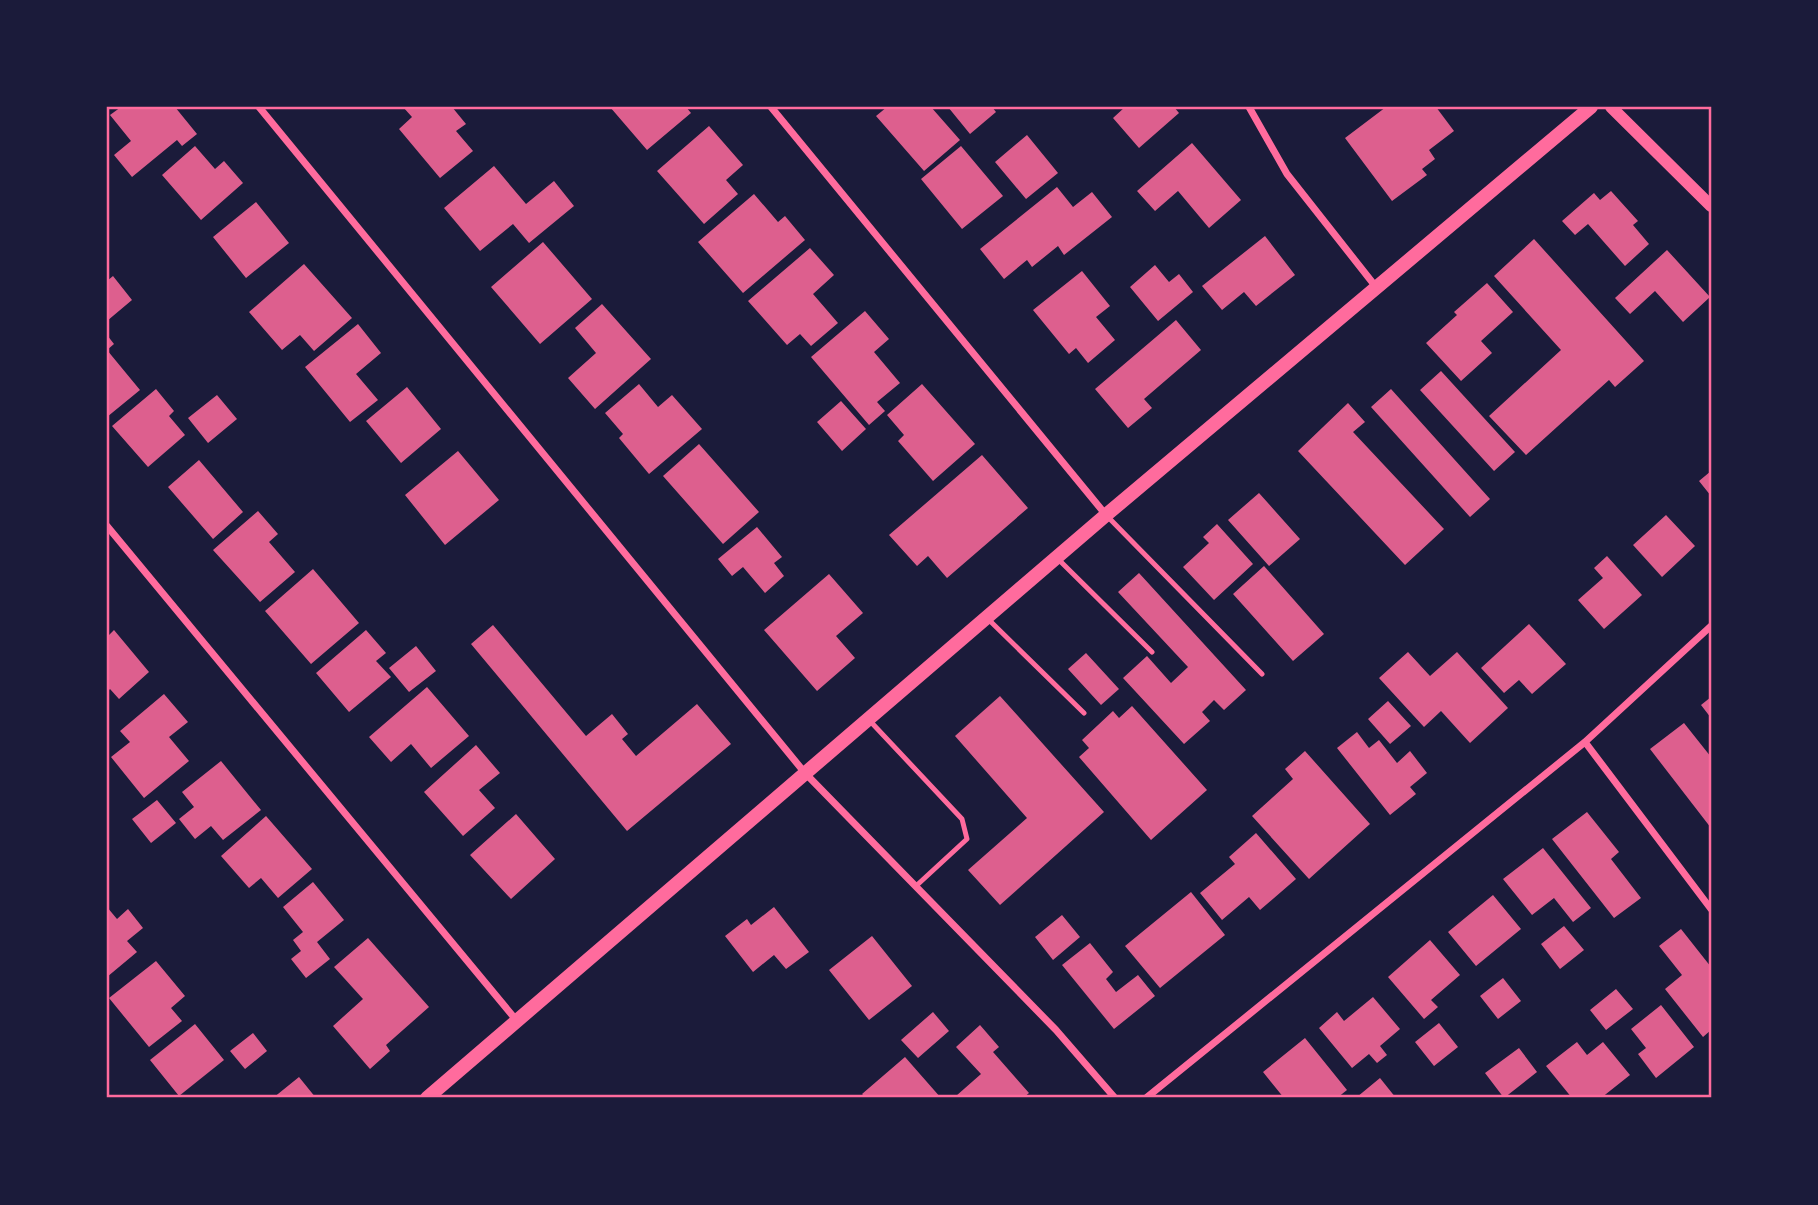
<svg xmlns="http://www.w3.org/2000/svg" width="1818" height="1205" font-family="Manrope,sans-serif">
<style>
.building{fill:#dd5f8e}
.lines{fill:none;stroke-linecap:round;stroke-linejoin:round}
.service{stroke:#ff6b9d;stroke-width:5}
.minor{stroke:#ff6b9d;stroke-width:7}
.tertiary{stroke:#ff6b9d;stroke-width:12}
.secondary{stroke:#ff6b9d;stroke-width:14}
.neatline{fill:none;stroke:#ff6b9d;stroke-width:2.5}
</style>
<rect width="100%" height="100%" fill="#1b1b3a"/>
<path class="building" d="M 121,107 L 175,107 L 197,134 L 182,146 L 177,140 L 132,177 L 114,155 L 131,141 L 110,115 Z
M 403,107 L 452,107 L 466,124 L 456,131 L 473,151 L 440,178 L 399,129 L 412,117 Z
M 610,107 L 686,107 L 691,113 L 647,150 Z
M 887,107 L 931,107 L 960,140 L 924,171 L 876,116 Z
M 948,107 L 992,107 L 996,112 L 970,134 Z
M 1125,107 L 1174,107 L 1179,113 L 1139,148 L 1113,118 Z
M 1386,107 L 1436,107 L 1454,131 L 1429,150 L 1435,159 L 1422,169 L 1427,175 L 1392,201 L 1345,138 Z
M 709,126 L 743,165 L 726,180 L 738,194 L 704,224 L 657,171 Z
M 1027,135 L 1058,173 L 1026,199 L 995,162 Z
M 1192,143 L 1241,200 L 1209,228 L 1178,191 L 1155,211 L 1137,191 Z
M 195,146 L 215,169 L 224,161 L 243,183 L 201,220 L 162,175 Z
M 961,146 L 1003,196 L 962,229 L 921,179 Z
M 494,166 L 526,204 L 554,181 L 574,206 L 529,243 L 513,224 L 480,251 L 444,208 Z
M 1057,187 L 1073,207 L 1092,192 L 1112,217 L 1064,255 L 1058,246 L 1032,267 L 1027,260 L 1004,279 L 980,249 Z
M 1611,191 L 1638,221 L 1633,225 L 1649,244 L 1625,266 L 1588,224 L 1575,235 L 1562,221 L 1594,193 L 1600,200 Z
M 754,194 L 778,222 L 785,216 L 805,240 L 743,293 L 698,242 Z
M 256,202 L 289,243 L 246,278 L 213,237 Z
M 1265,236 L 1295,275 L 1256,306 L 1244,292 L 1222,310 L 1202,286 Z
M 1534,239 L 1644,361 L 1615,387 L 1609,380 L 1526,455 L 1489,416 L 1561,350 L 1494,276 Z
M 543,242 L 592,299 L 540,344 L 491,287 Z
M 810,248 L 834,275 L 813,294 L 838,323 L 811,346 L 800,334 L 787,345 L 748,301 Z
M 1667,250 L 1710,297 L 1683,322 L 1655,291 L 1630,314 L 1615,298 Z
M 304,264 L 352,318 L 314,351 L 300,335 L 282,350 L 249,312 Z
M 1155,265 L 1169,282 L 1179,274 L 1193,292 L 1158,321 L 1130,287 Z
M 1082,271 L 1110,306 L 1096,317 L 1115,340 L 1088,363 L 1076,348 L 1069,354 L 1033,310 Z
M 113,276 L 132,300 L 107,321 L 107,281 Z
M 1487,283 L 1513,312 L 1481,341 L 1492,353 L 1461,381 L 1426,343 L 1457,315 L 1454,312 Z
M 602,304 L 651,359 L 595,409 L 568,378 L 596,353 L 575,328 Z
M 865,311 L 889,339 L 874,352 L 900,383 L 877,402 L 885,411 L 869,425 L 811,357 Z
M 1176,320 L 1201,350 L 1144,399 L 1152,408 L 1128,428 L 1095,389 Z
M 358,324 L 381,353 L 356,374 L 378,400 L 350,422 L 305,367 Z
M 107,335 L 114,344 L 107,350 L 140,390 L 107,417 Z
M 1441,371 L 1515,452 L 1494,471 L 1420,390 Z
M 639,384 L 658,407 L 672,395 L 702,429 L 649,474 L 619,438 L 623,434 L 605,413 Z
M 922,384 L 975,444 L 933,481 L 898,441 L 904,435 L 887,415 Z
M 407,387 L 441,429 L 401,463 L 366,421 Z
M 156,389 L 174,411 L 169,416 L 185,435 L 148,467 L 112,426 Z
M 1391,389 L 1490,499 L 1470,517 L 1371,407 Z
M 217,395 L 237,419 L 208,443 L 188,418 Z
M 841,401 L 866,429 L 842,451 L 817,422 Z
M 1348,403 L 1365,422 L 1353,432 L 1444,529 L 1405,565 L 1298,451 Z
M 699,444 L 759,512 L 723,544 L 663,476 Z
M 458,451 L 499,500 L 445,545 L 405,495 Z
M 982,455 L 1028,508 L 947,578 L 928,556 L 917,566 L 889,535 Z
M 199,460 L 243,512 L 213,539 L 168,487 Z
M 1711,471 L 1711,496 L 1699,481 Z
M 1259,493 L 1300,539 L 1269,566 L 1228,520 Z
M 258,511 L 278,534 L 269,542 L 295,572 L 260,602 L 213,550 Z
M 1666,515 L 1695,546 L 1662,577 L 1633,545 Z
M 1217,524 L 1253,564 L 1214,600 L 1183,567 L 1209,543 L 1203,537 Z
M 757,527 L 782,557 L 774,563 L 784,576 L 765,593 L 743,567 L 732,576 L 718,559 Z
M 1607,556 L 1642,595 L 1604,629 L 1578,600 L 1603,578 L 1594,568 Z
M 1264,566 L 1324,634 L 1293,661 L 1233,594 Z
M 313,569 L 359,623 L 311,664 L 265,611 Z
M 1139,573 L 1246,690 L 1224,710 L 1214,700 L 1202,712 L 1210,721 L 1184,744 L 1123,678 L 1147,656 L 1171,683 L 1188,667 L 1118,592 Z
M 829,574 L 863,613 L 836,636 L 855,658 L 817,691 L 764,630 Z
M 1529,624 L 1566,664 L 1532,694 L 1519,680 L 1504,693 L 1481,668 Z
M 493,625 L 586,736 L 612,714 L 628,734 L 622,739 L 636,756 L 697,704 L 731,744 L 627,831 L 471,644 Z
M 114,630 L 149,672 L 119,699 L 110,689 L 107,692 L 107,637 Z
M 366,630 L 386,653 L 376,661 L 391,677 L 349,712 L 316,673 Z
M 416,646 L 436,671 L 409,692 L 389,668 Z
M 1408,652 L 1430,676 L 1457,652 L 1508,708 L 1470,743 L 1441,711 L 1424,727 L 1379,678 Z
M 1086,653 L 1119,689 L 1101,705 L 1068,669 Z
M 427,687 L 469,736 L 431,768 L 411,744 L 391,762 L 369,737 Z
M 164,694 L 188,722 L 169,737 L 189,761 L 144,798 L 111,757 L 130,742 L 120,731 Z
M 1000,696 L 1104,812 L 1000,905 L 968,870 L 1027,818 L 955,736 Z
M 1711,697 L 1711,718 L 1701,705 Z
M 1388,701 L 1411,726 L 1390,744 L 1368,719 Z
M 1132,706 L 1207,790 L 1151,840 L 1079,757 L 1089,748 L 1082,740 L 1113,711 L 1119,718 Z
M 1684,723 L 1711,757 L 1711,828 L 1650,749 Z
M 1357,732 L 1369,748 L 1379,740 L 1397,763 L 1410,751 L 1427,773 L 1410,787 L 1416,794 L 1390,815 L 1337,748 Z
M 476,745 L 500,773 L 479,790 L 495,808 L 463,836 L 424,792 Z
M 1305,751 L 1370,824 L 1309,879 L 1252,816 L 1293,779 L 1285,769 Z
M 221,761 L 261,810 L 223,840 L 211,826 L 195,839 L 179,819 L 194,807 L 182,792 Z
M 157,800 L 176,823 L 151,843 L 132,819 Z
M 1587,812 L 1619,852 L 1611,859 L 1641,898 L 1614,918 L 1552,839 Z
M 516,814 L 555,859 L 511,899 L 470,855 Z
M 266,816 L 312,869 L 278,898 L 261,878 L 249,888 L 221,856 Z
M 1256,833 L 1296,879 L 1260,910 L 1249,897 L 1222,920 L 1200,893 L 1235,864 L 1229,857 Z
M 1543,848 L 1591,908 L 1573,922 L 1554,898 L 1532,915 L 1503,879 Z
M 313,882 L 344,920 L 317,942 L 330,959 L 306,978 L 291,959 L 301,951 L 293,940 L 303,932 L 283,907 Z
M 1191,892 L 1225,935 L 1160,988 L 1125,946 Z
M 1493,895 L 1521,929 L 1476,966 L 1448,932 Z
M 107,907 L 117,919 L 128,909 L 143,928 L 127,941 L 137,952 L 107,977 Z
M 774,907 L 809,952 L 786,969 L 774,955 L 753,972 L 725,936 L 747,919 L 751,925 Z
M 1062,915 L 1080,937 L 1053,960 L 1035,937 Z
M 1564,926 L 1584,950 L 1560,969 L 1541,944 Z
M 1681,929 L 1711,967 L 1711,1030 L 1703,1037 L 1665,989 L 1682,975 L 1659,946 Z
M 872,936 L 912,986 L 869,1020 L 829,970 Z
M 368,938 L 429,1007 L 386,1045 L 390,1051 L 370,1069 L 333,1026 L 363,999 L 334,967 Z
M 1430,940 L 1460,975 L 1431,1000 L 1438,1007 L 1424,1019 L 1388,977 Z
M 1090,943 L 1113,972 L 1106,979 L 1116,992 L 1138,975 L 1155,996 L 1114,1029 L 1062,965 Z
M 156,961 L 185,996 L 171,1008 L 182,1021 L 149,1047 L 109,998 Z
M 1503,978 L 1521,1001 L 1498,1019 L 1480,996 Z
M 1616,989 L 1633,1009 L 1606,1030 L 1590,1010 Z
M 1373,997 L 1400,1029 L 1380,1046 L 1387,1055 L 1377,1063 L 1369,1054 L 1352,1068 L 1319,1028 L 1337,1012 L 1344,1021 Z
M 1661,1005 L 1694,1047 L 1656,1078 L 1638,1054 L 1646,1048 L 1631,1029 Z
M 933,1012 L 949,1031 L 918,1058 L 901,1040 Z
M 1439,1023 L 1458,1047 L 1434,1066 L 1415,1042 Z
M 195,1024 L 224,1060 L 179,1096 L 150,1060 Z
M 980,1025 L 999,1047 L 993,1052 L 1029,1093 L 1023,1098 L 958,1098 L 956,1096 L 981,1074 L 956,1047 Z
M 253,1033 L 267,1051 L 245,1069 L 230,1051 Z
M 1305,1038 L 1347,1090 L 1337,1098 L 1284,1098 L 1263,1072 Z
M 1577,1042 L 1587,1055 L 1603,1042 L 1630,1075 L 1601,1098 L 1572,1098 L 1546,1066 Z
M 1519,1048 L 1537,1072 L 1504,1098 L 1485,1073 Z
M 905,1057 L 941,1098 L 866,1098 L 862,1094 Z
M 299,1077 L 316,1098 L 273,1098 Z
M 1380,1078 L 1396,1098 L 1358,1098 L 1357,1097 Z"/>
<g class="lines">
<path class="service" d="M 1107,516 L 1262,674
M 1057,558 L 1152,652
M 988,619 L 1084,713
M 870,721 L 962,819 L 967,839 L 916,886"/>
<path class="minor" d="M 259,107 L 805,773 L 1056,1030 L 1115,1098
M 771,107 L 1106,515
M 1249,107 L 1287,174 L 1376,287
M 107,526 L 517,1021
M 1585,742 L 1711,909
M 1146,1098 L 1585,742 L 1711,626"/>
<path class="tertiary" d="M 1611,107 L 1711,206"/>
<path class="secondary" d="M 427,1098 L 1106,515 L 1591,107"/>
</g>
<rect width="1818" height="1205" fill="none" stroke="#1b1b3a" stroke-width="217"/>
<rect x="108" y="108" width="1602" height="988" class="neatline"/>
</svg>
